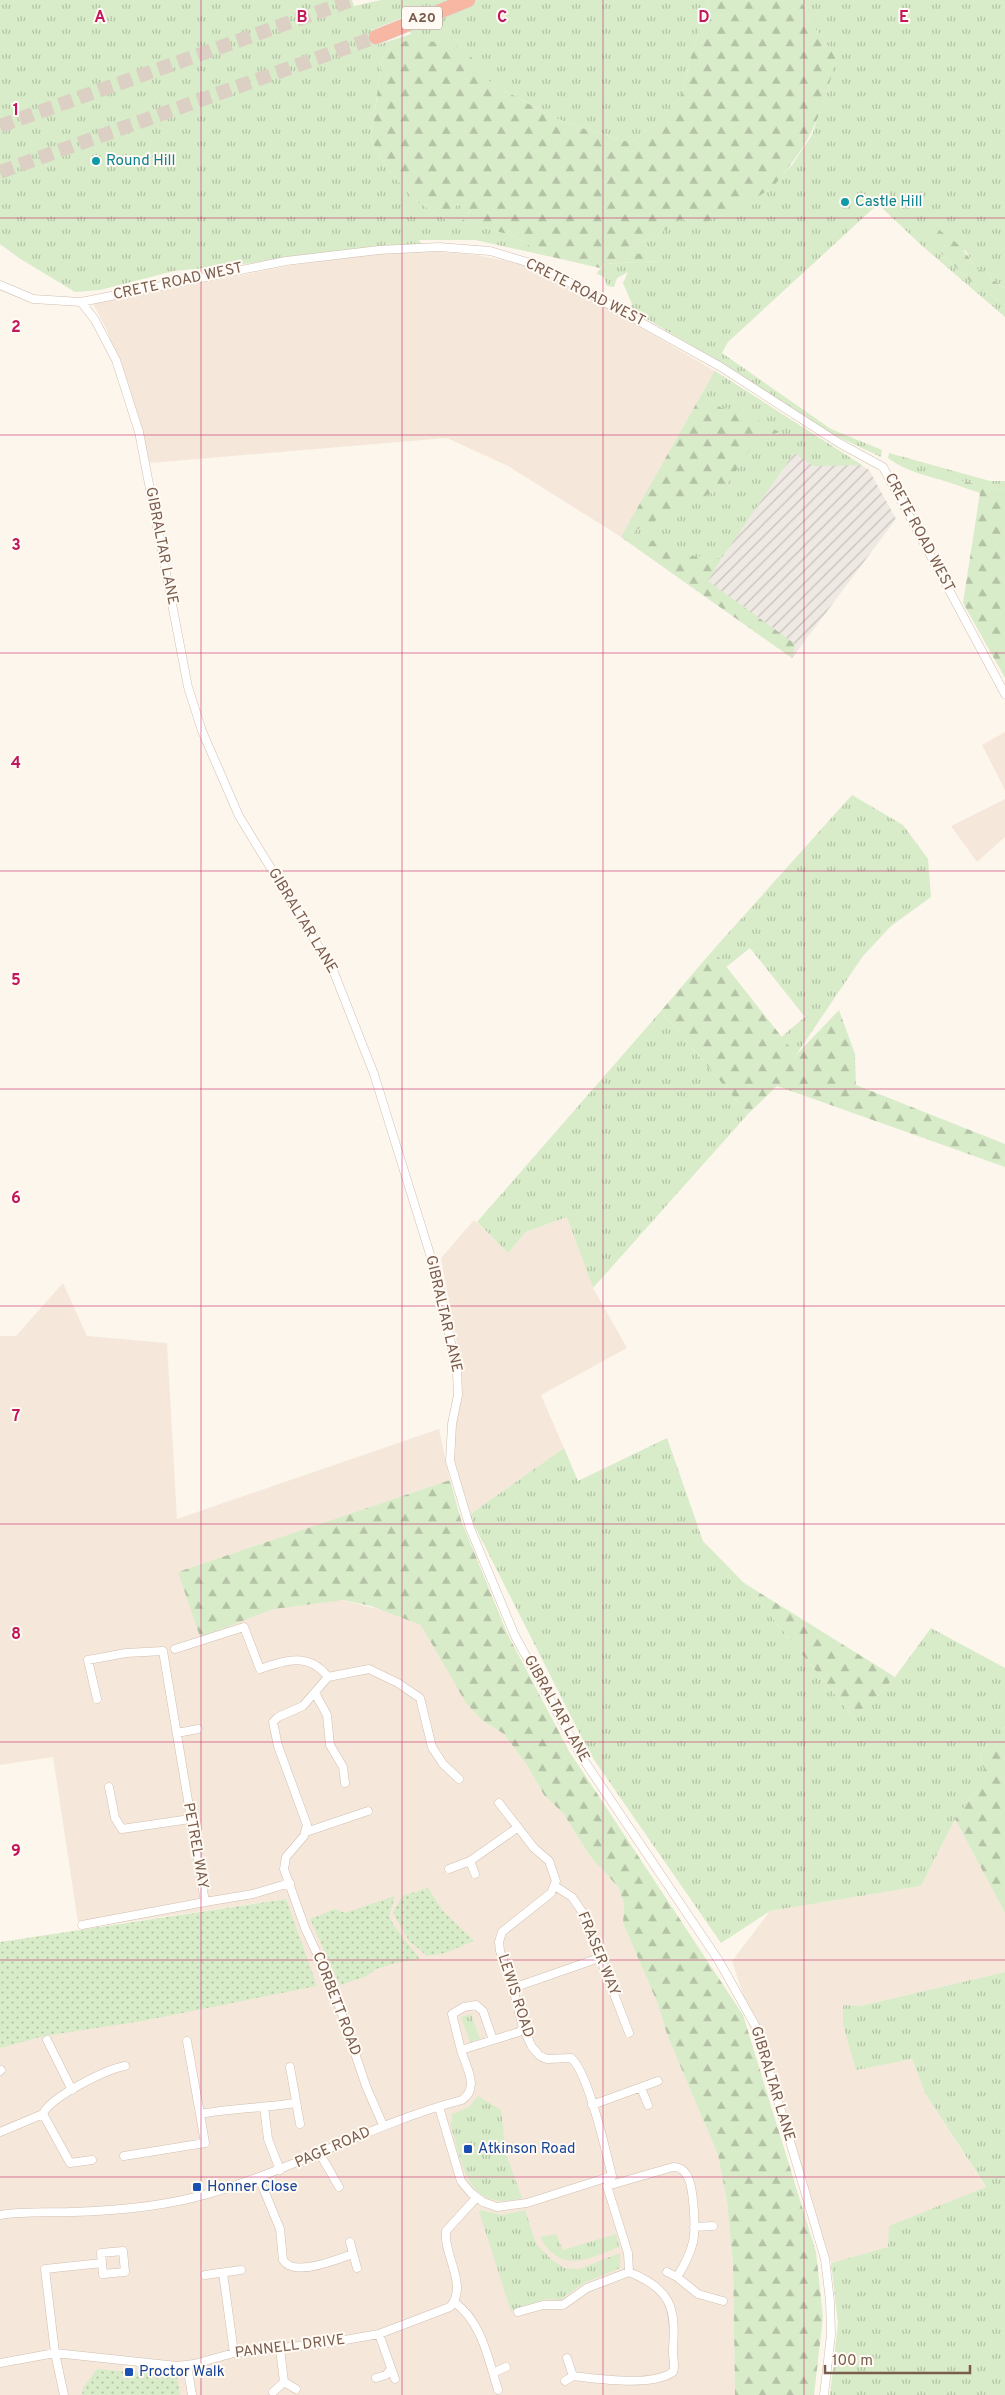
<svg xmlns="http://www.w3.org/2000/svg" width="1005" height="2395" font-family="Overpass,sans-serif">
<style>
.residential{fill:#f5e8da}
.industrial{fill:url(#industrial-furrows)}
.grass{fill:url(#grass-tufts);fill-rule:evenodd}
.forest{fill:url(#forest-firs)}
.park{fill:url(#park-dots)}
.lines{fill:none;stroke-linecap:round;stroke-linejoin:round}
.highway-tunnel{stroke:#dcd0c4;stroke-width:14;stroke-dasharray:14 7;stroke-linecap:butt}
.street-casing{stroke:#d1beb0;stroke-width:9}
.highway-casing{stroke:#dad1cd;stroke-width:15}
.street{stroke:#fff;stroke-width:8}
.highway{stroke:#f7b7a3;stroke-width:14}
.grid{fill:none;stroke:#c2185b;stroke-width:1;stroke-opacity:0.55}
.culture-dot{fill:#0f9aa8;stroke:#fffaf3;stroke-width:2}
.transit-dot{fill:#1a4fb4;stroke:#fffaf3;stroke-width:2}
.labels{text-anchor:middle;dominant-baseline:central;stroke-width:4;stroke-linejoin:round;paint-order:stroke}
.shield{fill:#fffaf3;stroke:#a28b7f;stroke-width:1}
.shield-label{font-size:14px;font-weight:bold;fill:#7a5c4d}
.culture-label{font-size:15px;fill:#0d838f;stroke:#fffaf3;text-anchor:start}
.street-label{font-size:15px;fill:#7a5c4d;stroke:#fffaf3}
.transit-label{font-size:15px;fill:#164399;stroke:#fffaf3;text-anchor:start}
.grid-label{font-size:16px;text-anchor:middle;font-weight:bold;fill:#c2185b;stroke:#fffaf3;stroke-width:4;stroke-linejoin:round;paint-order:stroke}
</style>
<defs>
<pattern id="industrial-furrows" width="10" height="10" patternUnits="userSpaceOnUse" patternTransform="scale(1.25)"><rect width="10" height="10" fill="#efe9e4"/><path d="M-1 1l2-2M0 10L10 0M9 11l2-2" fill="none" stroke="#c7c0bb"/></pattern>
<pattern id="grass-tufts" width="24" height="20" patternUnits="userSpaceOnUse" patternTransform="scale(1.25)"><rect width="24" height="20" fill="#d8ecc9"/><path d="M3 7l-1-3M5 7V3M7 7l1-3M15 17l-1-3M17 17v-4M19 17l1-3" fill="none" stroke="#b4c2a5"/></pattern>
<pattern id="forest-firs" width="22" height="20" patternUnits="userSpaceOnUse" patternTransform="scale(1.25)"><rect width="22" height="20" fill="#d8ecc9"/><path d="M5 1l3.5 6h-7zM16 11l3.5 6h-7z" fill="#b4c2a5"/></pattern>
<pattern id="park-dots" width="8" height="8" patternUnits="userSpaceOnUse" patternTransform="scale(1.25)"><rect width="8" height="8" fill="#d8ecc9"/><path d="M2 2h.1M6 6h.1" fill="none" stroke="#b4c2a5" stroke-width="1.8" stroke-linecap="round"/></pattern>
</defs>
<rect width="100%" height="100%" fill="#fdf6ec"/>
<path class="residential" d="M 430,251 L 476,255 L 523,264 L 572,288 L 715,371 L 621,537 L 508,466 L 447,438 L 150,463 L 107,330 L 93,304 L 293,265 L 373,254 Z
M 1005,732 L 1005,790 L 982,745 Z
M 1005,799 L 1005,837 L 977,862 L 951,826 Z
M 568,1217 L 593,1288 L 627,1348 L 541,1395 L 564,1448 L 469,1515 L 453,1457 L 461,1366 L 441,1258 L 474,1220 L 508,1253 L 526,1232 Z
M 63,1283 L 87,1336 L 167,1343 L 177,1519 L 439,1429 L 450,1480 L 179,1572 L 244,1620 L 274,1609 L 338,1599 L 394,1613 L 426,1627 L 482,1720 L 504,1734 L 527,1765 L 544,1795 L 563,1813 L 590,1856 L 619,1888 L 624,1904 L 623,1923 L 657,2002 L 668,2037 L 718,2155 L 727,2201 L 733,2264 L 735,2395 L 0,2395 L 0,2048 L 286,1899 L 79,1929 L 53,1757 L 0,1765 L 0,1336 L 16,1336 Z
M 955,1819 L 1005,1913 L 1005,1972 L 860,2006 L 844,2005 L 912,2059 L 925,2093 L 986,2188 L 890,2226 L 888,2247 L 831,2263 L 732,1961 L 770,1911 L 921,1886 Z"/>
<path class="industrial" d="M 715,371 L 869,470 L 896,519 L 792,658 L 621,537 Z"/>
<path class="grass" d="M 0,0 L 352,0 L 354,6 L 381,0 L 710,0 L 691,56 L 682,94 L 656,123 L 632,142 L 614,139 L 599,132 L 581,128 L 552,117 L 490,82 L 448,39 L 431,43 L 421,41 L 389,49 L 382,59 L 371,140 L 389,171 L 416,201 L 447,220 L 457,204 L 471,210 L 462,222 L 511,235 L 548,256 L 475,240 L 419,240 L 422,244 L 380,246 L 244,264 L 174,271 L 100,290 L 75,292 L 19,258 L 0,244 ZM 404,17 L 411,34 L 377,45 L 372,30 Z
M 801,0 L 1005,0 L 1005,288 L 990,278 L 988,272 L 976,269 L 966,251 L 945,244 L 941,253 L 970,281 L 1005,305 L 1005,317 L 920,244 L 878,204 L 728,342 L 722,353 L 831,429 L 882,450 L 881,457 L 834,435 L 731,369 L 630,309 L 632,304 L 623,283 L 628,272 L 617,278 L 614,287 L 607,286 L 604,277 L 597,274 L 598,271 L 605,264 L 658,261 L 633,254 L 630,248 L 667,229 L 679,220 L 693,219 L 782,175 L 792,165 L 812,135 L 830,82 L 825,40 L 810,23 Z
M 715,371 L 862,465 L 813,466 L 794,453 L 721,559 C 703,555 690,559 674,557 C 659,555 644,541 634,531 L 726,486 L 755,442 L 779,432 L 742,411 L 722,408 L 700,397 Z
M 889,453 L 990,481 L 1005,481 L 1005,489 L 998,490 L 945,477 L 948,482 C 928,476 905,471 888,458 Z
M 852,795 L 903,825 L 928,859 L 931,897 L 891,926 L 863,956 L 796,1055 L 780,1038 L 805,1017 L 750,948 L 725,968 L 713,950 Z
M 661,1011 L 748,1114 L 593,1288 L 567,1217 L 526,1232 L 508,1253 L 477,1222 Z
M 667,1438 L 703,1541 L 744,1583 L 855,1719 L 895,1677 L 931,1628 L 1005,1668 L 1005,1727 L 980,1754 L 986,1778 L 955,1819 L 921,1886 L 770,1911 L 721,1943 L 590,1754 L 469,1515 L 564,1448 L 578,1481 Z
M 1005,1972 L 1005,2395 L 830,2395 L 838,2323 L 831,2263 L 888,2247 L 889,2226 L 986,2187 L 925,2093 L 912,2059 L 856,2070 L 843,2025 L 843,2005 L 860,2006 Z
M 471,2014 L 480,2039 L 470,2042 L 461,2017 Z
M 478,2096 L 501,2110 L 506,2154 L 522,2198 C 466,2213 463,2164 450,2123 L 452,2122 L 452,2114 L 469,2107 Z
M 481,2210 L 501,2215 L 525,2210 L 536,2244 L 551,2259 L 564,2268 L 579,2269 L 620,2253 L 620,2268 L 584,2283 L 560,2300 L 545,2299 L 511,2311 L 479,2212 Z
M 556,2234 L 563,2250 L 616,2234 L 619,2247 C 588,2259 561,2275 540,2237 Z"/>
<path class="forest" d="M 710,0 L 801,0 L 810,23 L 825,40 L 836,59 C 824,105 814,139 782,175 C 779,179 776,184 772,187 C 756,200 721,216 701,224 L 693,219 L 679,220 L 667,229 L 630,248 L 633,254 L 665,252 L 658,261 L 605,264 L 600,268 L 548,256 L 511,235 L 461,222 L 471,211 L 457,204 L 447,220 L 416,201 L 389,171 L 371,140 L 382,59 L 389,49 L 414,37 C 426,44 435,42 448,39 L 471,57 L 490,82 L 552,117 L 581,128 L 599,132 L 614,139 L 632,142 L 656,123 L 682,94 L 691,56 Z
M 929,225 C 952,237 963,246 976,269 L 988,272 L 990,278 L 1005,288 L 1005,305 L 970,281 L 941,253 L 945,244 L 924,227 Z
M 700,397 L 722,408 L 742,411 L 779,432 L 755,442 L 726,486 L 634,531 L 645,542 L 671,537 L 672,557 L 706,556 L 721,559 L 708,581 L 795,644 L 792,658 L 621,537 Z
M 944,476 L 998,490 L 1005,489 L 1005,678 L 963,603 L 980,493 L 948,482 Z
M 713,950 L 796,1055 L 839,1010 L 855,1054 L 856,1085 L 1005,1144 L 1005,1167 L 777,1086 L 748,1114 L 661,1011 Z
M 450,1480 L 461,1520 L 507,1633 L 569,1751 L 743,2015 L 816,2252 L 823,2317 L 814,2395 L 735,2395 L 733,2264 L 727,2201 L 718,2155 L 668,2037 L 657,2002 L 623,1923 L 624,1904 L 619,1888 L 590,1856 L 563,1813 L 544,1795 L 527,1765 L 504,1734 L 482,1720 L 466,1703 L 421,1625 L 371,1606 L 343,1600 L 274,1609 L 200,1637 L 178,1572 Z
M 744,1583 L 895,1677 L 855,1719 Z
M 1005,1727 L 1005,1913 L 955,1819 L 986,1778 L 980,1754 Z"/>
<path class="park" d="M 428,1888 L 442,1910 L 474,1941 L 445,1953 L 427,1956 L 409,1941 L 393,1913 L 402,1896 Z
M 395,1896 L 389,1916 L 395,1927 L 420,1959 L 396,1963 L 376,1969 L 367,1976 L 340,1985 L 310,1919 L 335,1909 L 345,1913 Z
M 286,1899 L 317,1986 L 142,2021 L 44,2036 L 0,2048 L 0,1942 Z
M 97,2369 L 177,2376 L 180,2395 L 82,2395 L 83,2388 Z"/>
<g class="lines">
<path class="highway-tunnel" d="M 0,126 L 352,0
M 0,172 L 376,37"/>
<g class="street-casing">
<path id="street" d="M 0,285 L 33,299 L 81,302 L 286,261 L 379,250 L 439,247 L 490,251 L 540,266 L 721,367 L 839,443 L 883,467 L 1005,694
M 81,302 L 95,320 L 116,360 L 139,432 L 188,687 L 202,731 L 239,816 L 333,970 L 374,1074 L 438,1280 L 457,1372 L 458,1395 L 452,1424 L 450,1461 L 470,1528 L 515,1636 L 581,1756 L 719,1961 L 756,2027 L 825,2259 L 830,2301 L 831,2335 L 824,2395
M 175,1649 L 244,1627 L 260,1669 C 285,1660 309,1652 328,1677
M 315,1693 L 327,1715 L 330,1745 L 343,1767 L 345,1783
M 97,1699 L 88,1660 L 126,1653 L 163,1651 L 205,1902 L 253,1894 L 290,1883
M 177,1733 L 198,1729
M 109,1787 L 115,1818 L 122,1829 L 190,1819
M 499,1803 L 534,1848 L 549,1861 L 556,1881 L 551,1893 L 502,1932 L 499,1942 L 500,1951 L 513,1988 L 523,2028 L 532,2047 L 540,2056 L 547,2059 L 571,2058 C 588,2071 606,2152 612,2176
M 306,1832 L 368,1811
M 470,1861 L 475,1874
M 449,1869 L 470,1861 L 517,1828
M 555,1886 L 572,1897 L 583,1913 L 629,2033
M 82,1925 L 205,1902
M 513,1988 L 599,1958
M 47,2040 L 72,2090
M 187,2041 L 200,2114
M 461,2050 L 452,2014 L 464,2007 L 476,2005 L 483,2011 L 493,2040
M 290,2067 L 300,2124
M 0,2071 L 1,2070
M 641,2088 L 648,2105
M 592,2105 L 658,2081
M 264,2107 L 268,2139 L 280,2170
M 439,2107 L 461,2181 L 471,2193 L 483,2202 L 497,2207 L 527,2203 L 612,2176 L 607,2186 L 673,2167 C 679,2167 683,2169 686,2174 C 694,2184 696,2229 693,2242 C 690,2255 684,2266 677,2277 L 698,2294 L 723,2301
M 43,2114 L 70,2163 L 92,2160
M 383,2125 L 366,2086 L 333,1988 L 305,1928 L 284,1869 L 286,1857 L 304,1836 L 307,1825 L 278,1746 L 273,1722 L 278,1717 L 303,1706 L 328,1677 L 369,1669 L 398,1683 L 420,1698 L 432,1747 L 443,1764 L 459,1779
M 0,2132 L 43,2114 C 50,2097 107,2069 125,2066
M 320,2154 L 339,2187
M 124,2156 L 205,2143 L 200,2114 C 232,2108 263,2108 296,2103
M 259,2178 L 280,2229 L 283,2260 C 294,2278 337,2259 353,2254
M 607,2186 L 628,2253 L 629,2272
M 0,2215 C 24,2211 48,2213 72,2212 C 111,2211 154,2207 192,2198 C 286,2175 369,2124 462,2100 C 480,2088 466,2067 461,2050 L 519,2032 L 523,2028
M 694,2227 L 713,2226
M 350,2242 L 357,2268
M 123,2251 L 125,2272 L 103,2274 L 101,2253 Z
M 667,2272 L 677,2277
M 223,2273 L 234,2353
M 205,2275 L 241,2270
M 454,2302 C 482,2322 488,2358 498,2390
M 518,2312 L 543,2305 L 563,2305 L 587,2288 L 629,2272 C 671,2289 676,2307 673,2349 C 672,2357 676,2365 673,2372 C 651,2387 600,2379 573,2376 L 565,2381
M 379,2334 L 395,2379
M 280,2349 L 284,2382
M 567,2358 L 573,2376
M 0,2363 L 55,2353 L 177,2366 L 194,2364 L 234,2353 L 328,2343 L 379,2334 L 450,2307 C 469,2286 443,2255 446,2231 L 476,2198
M 187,2365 L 192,2395
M 493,2373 L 506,2367
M 376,2378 L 386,2375 L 391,2369
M 273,2392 L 284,2382 L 296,2389
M 64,2395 L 55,2353 L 45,2269 L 102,2263"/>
</g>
<g class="highway-casing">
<path id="highway" d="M 376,37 L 468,0"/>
</g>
<use href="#street" class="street"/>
<use href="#highway" class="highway"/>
</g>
<path class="grid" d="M 201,0 L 201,2395M 402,0 L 402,2395M 603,0 L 603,2395M 804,0 L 804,2395M 0,218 L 1005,218M 0,435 L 1005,435M 0,653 L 1005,653M 0,871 L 1005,871M 0,1089 L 1005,1089M 0,1306 L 1005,1306M 0,1524 L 1005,1524M 0,1742 L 1005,1742M 0,1960 L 1005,1960M 0,2177 L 1005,2177"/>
<g class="culture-dot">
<circle cx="96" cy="161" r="5"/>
<circle cx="845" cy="202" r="5"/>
</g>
<g class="transit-dot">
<rect x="463" y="2144" width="10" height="10" rx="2.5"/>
<rect x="192" y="2182" width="10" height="10" rx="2.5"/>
<rect x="124" y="2367" width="10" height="10" rx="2.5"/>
</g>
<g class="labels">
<rect class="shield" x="402" y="6.5" width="40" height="23" rx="4"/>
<g class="shield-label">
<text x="422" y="18">A20</text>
</g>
<g class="culture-label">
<text x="106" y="161">Round Hill</text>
<text x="855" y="202">Castle Hill</text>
</g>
<g class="street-label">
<text transform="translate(178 282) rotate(-12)">CRETE ROAD WEST</text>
<text transform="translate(585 293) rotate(27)">CRETE ROAD WEST</text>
<text transform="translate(919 533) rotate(62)">CRETE ROAD WEST</text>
<text transform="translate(161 546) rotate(79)">GIBRALTAR LANE</text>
<text transform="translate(302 921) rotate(59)">GIBRALTAR LANE</text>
<text transform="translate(443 1314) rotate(77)">GIBRALTAR LANE</text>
<text transform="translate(556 1709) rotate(61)">GIBRALTAR LANE</text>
<text transform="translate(195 1846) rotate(80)">PETREL WAY</text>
<text transform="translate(598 1954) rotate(68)">FRASER WAY</text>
<text transform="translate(515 1996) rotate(72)">LEWIS ROAD</text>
<text transform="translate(336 2004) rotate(69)">CORBETT ROAD</text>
<text transform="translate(772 2084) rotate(73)">GIBRALTAR LANE</text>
<text transform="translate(333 2148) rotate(-24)">PAGE ROAD</text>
<text transform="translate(290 2347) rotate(-7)">PANNELL DRIVE</text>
</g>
<g class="transit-label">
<text x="478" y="2149">Atkinson Road</text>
<text x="207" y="2187">Honner Close</text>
<text x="139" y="2372">Proctor Walk</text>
</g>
</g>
<g class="grid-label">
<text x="100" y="22">A</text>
<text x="302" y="22">B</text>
<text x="502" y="22">C</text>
<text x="704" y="22">D</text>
<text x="904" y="22">E</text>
<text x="16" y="115">1</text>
<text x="16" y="332">2</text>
<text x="16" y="550">3</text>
<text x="16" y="768">4</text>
<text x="16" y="985">5</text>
<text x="16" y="1203">6</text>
<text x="16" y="1421">7</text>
<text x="16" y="1639">8</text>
<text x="16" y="1856">9</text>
</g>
<path d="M825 2365v8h145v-8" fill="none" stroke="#7a5c4d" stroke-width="2.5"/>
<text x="832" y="2365" font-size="15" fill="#7a5c4d" stroke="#fffaf3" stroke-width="4" paint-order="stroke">100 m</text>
</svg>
